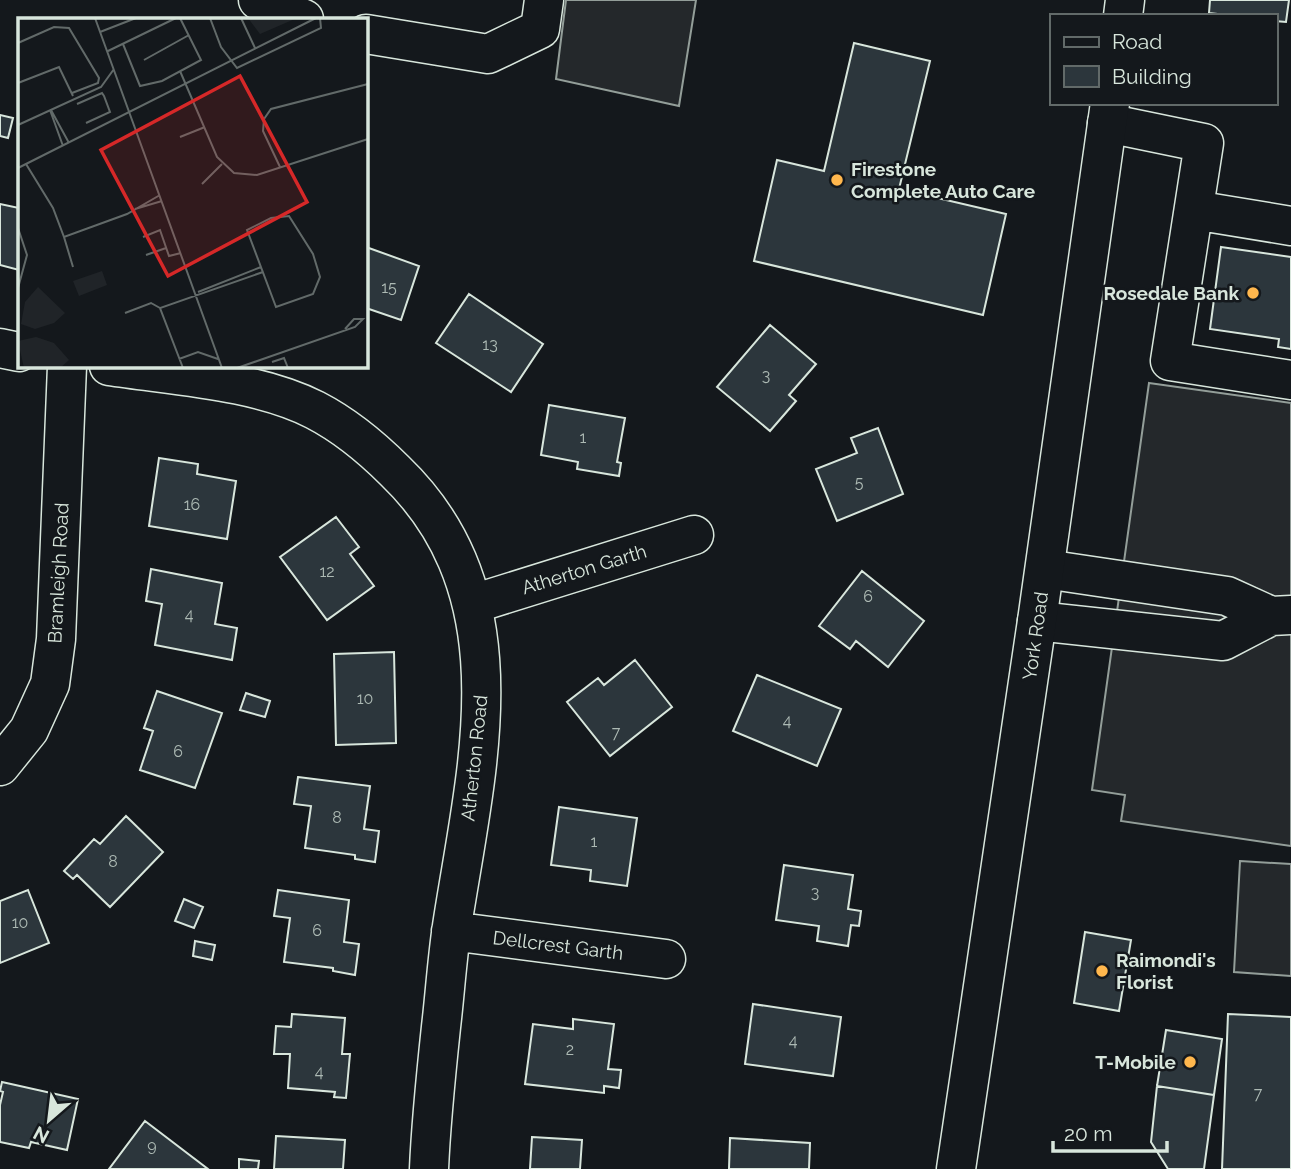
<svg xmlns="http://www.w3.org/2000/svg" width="1291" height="1169" font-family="Raleway,sans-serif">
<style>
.parking{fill:#24282b;stroke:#939e99;stroke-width:2}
.building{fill:#2c363c;stroke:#d8e6dc;stroke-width:2}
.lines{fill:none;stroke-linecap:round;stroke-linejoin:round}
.minor-casing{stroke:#d8e6dc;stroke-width:41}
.major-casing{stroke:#d8e6dc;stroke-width:41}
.minor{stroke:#14181c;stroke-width:38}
.major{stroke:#14181c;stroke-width:38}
.poi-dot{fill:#ffb74d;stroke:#14181c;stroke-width:2.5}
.labels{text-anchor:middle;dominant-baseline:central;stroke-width:5;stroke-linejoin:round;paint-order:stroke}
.number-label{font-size:16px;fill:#adbab4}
.poi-label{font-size:19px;font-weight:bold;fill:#d8e6dc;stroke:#14181c;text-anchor:start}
.street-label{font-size:19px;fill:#d8e6dc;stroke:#14181c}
.inset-road{fill:none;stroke:#626a69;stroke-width:2}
.view{fill:#d62828;fill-opacity:0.15;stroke:#d62828;stroke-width:3.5}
.inset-edge{fill:none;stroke:#d8e6dc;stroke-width:3.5}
</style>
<rect width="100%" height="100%" fill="#14181c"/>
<path class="parking" d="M 566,0 L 696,0 L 679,106 L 556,79 Z
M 1149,383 L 1291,403 L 1291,846 L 1121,821 L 1125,795 L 1092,790 Z
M 1240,861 L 1291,864 L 1291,976 L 1234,972 Z"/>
<path class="building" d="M 1210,0 L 1289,0 L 1286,22 L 1275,21 L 1275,16 L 1235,16 L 1209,13 Z
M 854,43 L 930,61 L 899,189 L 1006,214 L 983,315 L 754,261 L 777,160 L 824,171 Z
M 0,115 L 13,118 L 8,138 L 0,136 Z
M 0,204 L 19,208 L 19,270 L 0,265 Z
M 366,247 L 419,266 L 401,320 L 366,308 Z
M 1221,247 L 1291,257 L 1291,349 L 1278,347 L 1279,339 L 1210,329 Z
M 469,294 L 543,344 L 511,392 L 436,343 Z
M 770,325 L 816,364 L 789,395 L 796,401 L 770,431 L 717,387 Z
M 549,405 L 625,418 L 617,462 L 621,463 L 619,476 L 577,469 L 578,462 L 541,455 Z
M 878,428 L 903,494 L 837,521 L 816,469 L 857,453 L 851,438 Z
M 159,458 L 198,464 L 197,474 L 236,481 L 227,539 L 149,526 Z
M 336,517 L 359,547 L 350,554 L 374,586 L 327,620 L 280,557 Z
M 151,569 L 222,583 L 215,624 L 237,628 L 232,660 L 155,645 L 162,604 L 146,601 Z
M 862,571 L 924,621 L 888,667 L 856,641 L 850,649 L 819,626 Z
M 394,652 L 396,743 L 336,745 L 334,654 Z
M 635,660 L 672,707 L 610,756 L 567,702 L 598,678 L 604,685 Z
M 757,675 L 841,709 L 817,766 L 733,731 Z
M 157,691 L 222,713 L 195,788 L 140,770 L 153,731 L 144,728 Z
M 246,693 L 270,701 L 265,717 L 240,710 Z
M 298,777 L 370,786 L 364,829 L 379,831 L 375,862 L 355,859 L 355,855 L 305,848 L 311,806 L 294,804 Z
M 559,807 L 637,818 L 627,886 L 590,881 L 591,870 L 551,865 Z
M 126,816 L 163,852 L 110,907 L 77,875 L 73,879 L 64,871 L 94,839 L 100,844 Z
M 784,865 L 853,875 L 848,909 L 861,911 L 859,926 L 851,925 L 848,946 L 817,941 L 819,926 L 776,920 Z
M 28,890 L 49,943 L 0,963 L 0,901 Z
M 278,890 L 349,900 L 344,942 L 359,944 L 355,975 L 333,971 L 333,968 L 284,962 L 290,918 L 274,916 Z
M 184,899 L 203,907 L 194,928 L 175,921 Z
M 1085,932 L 1131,940 L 1119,1011 L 1074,1003 Z
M 195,941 L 215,945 L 212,960 L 193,956 Z
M 753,1004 L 841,1017 L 833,1076 L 745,1064 Z
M 292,1014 L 345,1018 L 342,1054 L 350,1054 L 346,1098 L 334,1097 L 335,1092 L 288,1088 L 290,1054 L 274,1054 L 276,1026 L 291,1027 Z
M 1228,1014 L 1291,1017 L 1291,1169 L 1222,1169 Z
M 573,1019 L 614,1024 L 608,1069 L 621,1070 L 619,1088 L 604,1086 L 604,1093 L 525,1084 L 533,1024 L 573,1029 Z
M 1166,1030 L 1222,1039 L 1214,1095 L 1157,1086 Z
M 2,1082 L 78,1099 L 67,1150 L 31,1142 L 29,1148 L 0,1142 L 0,1105 L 3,1092 L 0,1091 Z
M 1157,1086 L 1214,1095 L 1204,1169 L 1168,1169 L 1151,1142 Z
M 145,1121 L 208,1169 L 109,1169 Z
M 276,1136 L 345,1140 L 343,1169 L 274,1169 Z
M 532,1137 L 582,1140 L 580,1169 L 530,1169 Z
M 730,1138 L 810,1143 L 809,1169 L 729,1169 Z
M 239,1159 L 259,1161 L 258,1169 L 239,1169 Z"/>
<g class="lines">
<g class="minor-casing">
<path id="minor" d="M 258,0 L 304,19
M 366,34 L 488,54 L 540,29 L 544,0
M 1107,123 L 1204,143 L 1170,361 L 1291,380
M 1194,210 L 1291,226
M 0,348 L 19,352
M 109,366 C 175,376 256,380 315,410 C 344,425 372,448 395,471 C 525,596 476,769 452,926 C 447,960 445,993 441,1027 C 436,1074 431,1121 429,1169
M 1045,569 L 1227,596 L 1271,616
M 473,604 L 694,535
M 1037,621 L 1223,641 L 1271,616 L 1291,615
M 0,766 L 29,730 L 50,684 L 56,639 L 67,366
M 451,931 L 666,959"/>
</g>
<g class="major-casing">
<path id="major" d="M 1123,16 L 1125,0
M 956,1169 L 1037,621 L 1110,103"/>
</g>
<use href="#minor" class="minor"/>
<use href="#major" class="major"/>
</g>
<g class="poi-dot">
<circle cx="837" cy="180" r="7"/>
<circle cx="1253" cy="293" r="7"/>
<circle cx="1102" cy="971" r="7"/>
<circle cx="1190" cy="1062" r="7"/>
</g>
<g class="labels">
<g class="number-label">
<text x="389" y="287">15</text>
<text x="490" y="344">13</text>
<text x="766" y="375">3</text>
<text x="583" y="437">1</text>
<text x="859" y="482">5</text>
<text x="192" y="504">16</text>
<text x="327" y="571">12</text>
<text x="868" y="596">6</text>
<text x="189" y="614">4</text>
<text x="365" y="698">10</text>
<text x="787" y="720">4</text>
<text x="616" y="732">7</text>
<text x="178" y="751">6</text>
<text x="337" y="817">8</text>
<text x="594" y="841">1</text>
<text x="113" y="861">8</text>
<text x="815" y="892">3</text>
<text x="20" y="922">10</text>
<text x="317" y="930">6</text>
<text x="793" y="1040">4</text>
<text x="570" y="1049">2</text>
<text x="319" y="1071">4</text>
<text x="1258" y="1093">7</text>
<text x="152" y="1145">9</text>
</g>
<g class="poi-label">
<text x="851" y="169">Firestone<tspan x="851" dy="22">Complete Auto Care</tspan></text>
<text x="1239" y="293" text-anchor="end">Rosedale Bank</text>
<text x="1116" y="960">Raimondi's<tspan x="1116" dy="22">Florist</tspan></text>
<text x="1176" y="1062" text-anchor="end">T-Mobile</text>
</g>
<g class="street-label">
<text transform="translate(584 569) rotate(-17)">Atherton Garth</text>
<text transform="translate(58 573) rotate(-87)">Bramleigh Road</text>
<text transform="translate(1035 636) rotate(-82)">York Road</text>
<text transform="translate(474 758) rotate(-84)">Atherton Road</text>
<text transform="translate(558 945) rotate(7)">Dellcrest Garth</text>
</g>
</g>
<g transform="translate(18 18)">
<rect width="350" height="350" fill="#14181c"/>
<path d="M 230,0 L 279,0 L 242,16 ZM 84,253 L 89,267 L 61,278 L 55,263 ZM 20,269 L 47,295 L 36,305 L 17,311 L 3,306 L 7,284 ZM 18,319 L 36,325 L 51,342 L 42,350 L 6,350 L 0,323 Z" fill="#202428"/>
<path class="inset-road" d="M 77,0 L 204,350M 192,0 L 203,29 L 219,50 L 303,10 L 302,0M 223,0 L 237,30M 82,14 L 118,0M 0,25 L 36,9 L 51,10 L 81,60 L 80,65 L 54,75M 105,26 L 122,68 L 144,63 L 183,42 L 162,0M 90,33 L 158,0M 126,42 L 171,17M 162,53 L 199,139 L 216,155 L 239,157 L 350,121M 0,65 L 41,49 L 55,78M 59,86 L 84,75 L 86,78 L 92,94 L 68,105M 32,92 L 45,128M 33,92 L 51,125M 0,107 L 83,69 L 96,51M 162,119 L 187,109M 8,146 L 35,190 L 46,219 L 109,196 L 142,177M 262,149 L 245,113 L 246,101 L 253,91 L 350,66M 0,150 L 298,0M 184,166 L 204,146M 117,191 L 144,183M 271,198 L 295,236 L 302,259 L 295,276 L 258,289 L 229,212 L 253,200 ZM 0,210 L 9,237 L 0,270M 46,219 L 55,249M 125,219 L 142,212 L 151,238 L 163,235M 128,237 L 148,230M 180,274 L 243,249M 107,295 L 133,285 L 142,290M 161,341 L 180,334 L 200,341M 254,344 L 266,340 L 270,350M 165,350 L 142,290 L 245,254M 219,350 L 337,309 L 345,301 L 336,301 L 327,311"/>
<path class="view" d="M 222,58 L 289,184 L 150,258 L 83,132 Z"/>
<rect width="350" height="350" class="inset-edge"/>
</g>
<rect x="1050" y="14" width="228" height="91" fill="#14181c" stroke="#626a69" stroke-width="2"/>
<rect x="1064" y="37" width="35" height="10" fill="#14181c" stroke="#626a69" stroke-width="2"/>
<text x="1112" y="49" font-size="21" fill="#d8e6dc">Road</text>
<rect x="1064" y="66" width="35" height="21" fill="#2c363c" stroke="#626a69" stroke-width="2"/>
<text x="1112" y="84" font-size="21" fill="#d8e6dc">Building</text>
<g transform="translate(49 1120) rotate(208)" stroke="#14181c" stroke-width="5" paint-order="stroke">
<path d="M0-5L12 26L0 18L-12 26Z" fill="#d8e6dc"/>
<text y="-10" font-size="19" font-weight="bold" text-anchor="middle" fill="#d8e6dc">N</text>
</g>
<path d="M1053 1141v10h114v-10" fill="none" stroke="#d8e6dc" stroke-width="3.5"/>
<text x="1064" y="1141" font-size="21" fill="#d8e6dc" stroke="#14181c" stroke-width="5" paint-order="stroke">20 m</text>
</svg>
